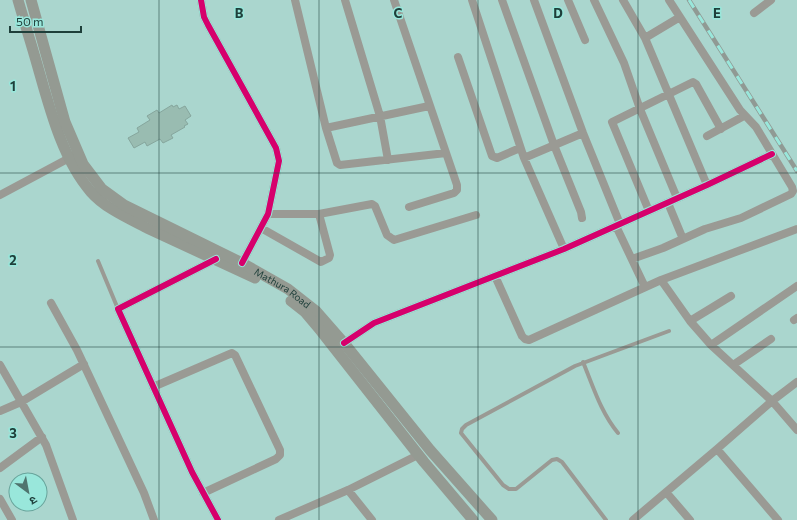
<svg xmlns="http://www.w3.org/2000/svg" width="797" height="520" font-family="Commissioner,'Noto Sans Devanagari',sans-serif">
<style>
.building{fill:#99bcb1;stroke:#86a69d}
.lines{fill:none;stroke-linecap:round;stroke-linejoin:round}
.service{stroke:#9a9a94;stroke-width:4}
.minor{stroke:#9a9a94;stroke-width:8}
.secondary{stroke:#949a92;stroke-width:11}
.rail-casing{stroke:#909a94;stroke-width:4.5}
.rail{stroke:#99e7db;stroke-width:3;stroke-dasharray:9;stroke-linecap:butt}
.cycleway-casing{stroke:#99e7db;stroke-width:8}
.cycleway{stroke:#d6006c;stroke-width:6}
.grid{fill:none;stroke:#1e3f3a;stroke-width:1;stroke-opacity:0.55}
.labels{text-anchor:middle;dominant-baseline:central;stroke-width:3;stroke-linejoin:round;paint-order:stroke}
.street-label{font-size:10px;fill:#1e3f3a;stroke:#99e7db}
.grid-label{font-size:13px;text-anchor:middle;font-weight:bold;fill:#1e3f3a;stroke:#99e7db;stroke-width:3;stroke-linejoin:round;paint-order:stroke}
</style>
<rect width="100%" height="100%" fill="#aad6ce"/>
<path class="building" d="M 172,105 L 173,107 L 177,105 L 179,109 L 185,106 L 191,116 L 185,120 L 188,124 L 184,126 L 185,127 L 171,135 L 173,138 L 163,143 L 160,139 L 147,146 L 145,142 L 134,148 L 128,138 L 139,132 L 137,128 L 150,120 L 147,116 L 157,110 L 159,113 Z"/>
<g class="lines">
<path class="service" d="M 98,261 L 118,309
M 583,362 C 593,386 601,413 618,433
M 606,520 L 562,462 L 557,459 L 552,460 L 516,489 L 509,489 L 503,485 L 461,433 L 462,429 L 466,425 L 575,366 L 669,331"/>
<path class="minor" d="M 201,0 L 204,17 L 208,25 L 276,148 L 279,161 L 268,214 L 242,263
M 295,0 L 326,128 L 337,163 L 340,165 L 446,153
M 345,0 L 380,116 L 388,160
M 394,0 L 457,185 L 457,190 L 454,193 L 409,207
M 472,0 L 524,158 L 564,249
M 502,0 L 554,145 L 581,212 L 582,218
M 534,0 L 583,133 L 620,224
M 568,0 L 585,40
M 594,0 L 624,63 L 640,109 L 677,198
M 623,0 L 645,38 L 707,185
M 754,13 L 771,0
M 645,38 L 680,17
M 458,57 L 492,156 L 497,158 L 520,148
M 326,128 L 429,106
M 707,136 L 744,116
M 524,158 L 583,133
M 0,195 L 73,156
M 668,203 L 683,239
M 649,211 L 612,122 L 693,82 L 696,84 L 721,129
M 268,214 L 319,214 L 372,204 L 375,206 L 387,235 L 394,240 L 476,215
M 616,226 L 645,287
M 261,228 L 321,262 L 329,258 L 330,255 L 319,214
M 216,259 L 118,309 L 192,472 L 218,520
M 632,259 L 663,248 L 705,229 L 741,218 L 791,194 L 793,191 L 792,187 L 756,127 L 740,110 L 669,0
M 495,276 L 522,336 L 525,339 L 529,340 L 661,280 L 797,229
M 661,280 L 690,321 L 711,345 L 772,401 L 797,430
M 51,303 L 77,350 L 144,493 L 154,520
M 794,320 L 797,318
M 690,321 L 731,296
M 344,343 L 374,323 L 564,249 L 707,185 L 772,154
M 711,345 L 797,286
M 0,365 L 46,445 L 73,520
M 733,365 L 771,339
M 153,387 L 232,353 L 235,355 L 280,450 L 280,455 L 276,459 L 203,493
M 0,411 L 21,402 L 84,364
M 717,449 L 778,520
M 0,468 L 42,437
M 348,490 L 372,520
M 666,492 L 690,520
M 0,499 L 12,520
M 279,520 L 348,490 L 418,455
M 633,520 L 717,449 L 772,401 L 797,382"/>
<g class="secondary">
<path d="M 18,0 C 24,21 31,43 37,64 C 49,106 62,159 91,192 C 105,208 128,218 147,228 C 183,245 219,261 255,278"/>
<path id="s1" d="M 31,0 L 65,122 L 83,164 L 102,189 L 124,205 L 242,263 L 288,289 L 316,311 L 344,343 L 430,450 L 492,520"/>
<path d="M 291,301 L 305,312 L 321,331 L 424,462 L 473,520"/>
</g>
<g class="rail-casing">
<path id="rail" d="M 689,0 L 797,171"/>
</g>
<use href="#rail" class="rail"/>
<g class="cycleway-casing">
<path id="cycleway" d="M 201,0 L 204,17 L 208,25 L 276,148 L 279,161 L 268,214 L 242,263
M 216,259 L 118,309 L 192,472 L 218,520
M 344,343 L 374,323 L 564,249 L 707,185 L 772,154"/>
</g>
<use href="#cycleway" class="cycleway"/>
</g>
<path class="grid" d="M 159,0 L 159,520M 319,0 L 319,520M 478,0 L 478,520M 638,0 L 638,520M 0,173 L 797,173M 0,347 L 797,347"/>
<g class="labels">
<g class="street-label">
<text stroke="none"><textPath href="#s1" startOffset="410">Mathura Road</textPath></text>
</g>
</g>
<g class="grid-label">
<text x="239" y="18">B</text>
<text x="398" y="18">C</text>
<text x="558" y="18">D</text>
<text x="717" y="18">E</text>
<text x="13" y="91">1</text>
<text x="13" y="265">2</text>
<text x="13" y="438">3</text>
</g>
<g transform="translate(28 492) rotate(148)"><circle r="19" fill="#99e7db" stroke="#68a49b"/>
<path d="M0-3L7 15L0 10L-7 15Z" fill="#4f746e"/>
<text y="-6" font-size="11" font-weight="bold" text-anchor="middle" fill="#1e3f3a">उ</text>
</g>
<path d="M10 26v6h71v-6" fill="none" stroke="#1e3f3a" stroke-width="2"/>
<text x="16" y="26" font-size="12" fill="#1e3f3a" stroke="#99e7db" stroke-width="3" paint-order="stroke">50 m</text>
</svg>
